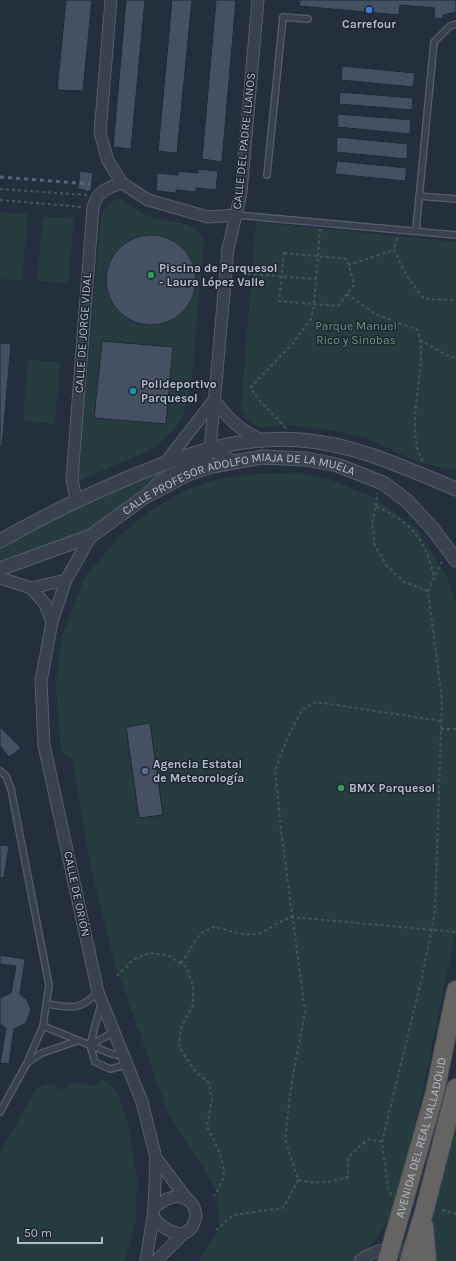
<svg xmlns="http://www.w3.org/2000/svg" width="456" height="1261" font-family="Karla,sans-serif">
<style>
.green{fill:#263c3f}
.building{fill:#455162;stroke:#1f2835}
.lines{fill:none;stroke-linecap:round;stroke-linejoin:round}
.service-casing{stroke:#565f6c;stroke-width:8}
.minor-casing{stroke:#565f6c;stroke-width:13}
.tertiary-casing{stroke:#565f6c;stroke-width:15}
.trunk-casing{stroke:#434c59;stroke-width:20}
.path{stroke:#44595c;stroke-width:2;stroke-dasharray:3 3;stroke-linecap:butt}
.service{stroke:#38414e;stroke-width:5.5}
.minor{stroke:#38414e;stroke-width:11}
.tertiary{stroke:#38414e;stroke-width:13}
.trunk{stroke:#656462;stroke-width:18}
.rail{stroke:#5a6575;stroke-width:3;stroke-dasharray:4 4;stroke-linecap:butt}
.shop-dot{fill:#3f7fe0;stroke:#1d2633;stroke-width:1.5}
.leisure-dot{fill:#2e9e5b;stroke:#1d2633;stroke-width:1.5}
.culture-dot{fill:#0f9aa8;stroke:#1d2633;stroke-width:1.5}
.service-dot{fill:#5c6f8a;stroke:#1d2633;stroke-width:1.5}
.labels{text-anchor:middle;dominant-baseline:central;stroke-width:3;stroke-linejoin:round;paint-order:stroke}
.poi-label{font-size:12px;font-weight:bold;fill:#b4bcc9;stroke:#1d2633;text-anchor:start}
.street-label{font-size:12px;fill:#b4bcc9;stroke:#1d2633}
.park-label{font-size:12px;fill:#6b9a76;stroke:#1d2633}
</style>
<rect width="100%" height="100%" fill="#242f3e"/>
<path class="green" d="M 120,198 C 130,207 142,214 155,218 C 175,224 198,220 204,244 L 191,383 L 184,414 L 174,430 L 158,445 L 146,452 L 78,481 L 101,216 C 105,206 110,202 120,198 Z
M 0,212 L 28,214 L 22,281 L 0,279 Z
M 43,217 L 74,218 L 68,283 L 37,281 Z
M 256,222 L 456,242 L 456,471 L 418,462 L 365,438 L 336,431 L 289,425 L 261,428 L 247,421 L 241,407 Z
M 28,360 L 60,362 L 55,424 L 23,421 Z
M 157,472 L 157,477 L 123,507 L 84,533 L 0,561 L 0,548 C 50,518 103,495 157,472 Z
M 263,473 L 305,474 L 331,480 L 373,497 L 418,530 L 448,579 L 456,605 L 456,930 L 419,1107 L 396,1198 L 390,1217 L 382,1230 L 375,1240 L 352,1261 L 199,1261 L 220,1227 L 216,1189 L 168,1113 L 115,964 L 93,878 L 72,759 L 61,752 L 56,686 L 62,636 L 86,575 L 123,533 L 151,510 L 184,491 L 217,479 Z
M 103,1079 L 118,1093 L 127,1120 L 137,1181 L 136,1221 L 125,1261 L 0,1261 L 0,1153 L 36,1089 L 51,1083 L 62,1090 C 71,1081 81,1080 92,1087 Z
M 456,1109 L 456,1261 L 434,1261 L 429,1217 Z"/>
<path class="building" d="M 66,0 L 92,0 L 83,91 L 57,90 Z
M 126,0 L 145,0 L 131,149 L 113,147 Z
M 172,0 L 192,0 L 177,153 L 158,151 Z
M 216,0 L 236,0 L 222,162 L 202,159 Z
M 300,0 L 456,0 L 456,12 L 443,15 L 443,19 L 434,18 L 435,8 L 400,5 L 399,15 L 299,6 Z
M 342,66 L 415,73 L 413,87 L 341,80 Z
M 340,92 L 413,98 L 412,110 L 339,104 Z
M 338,114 L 411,120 L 410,134 L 337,127 Z
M 337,137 L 408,144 L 407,159 L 336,152 Z
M 337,161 L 407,168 L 405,181 L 335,174 Z
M 198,169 L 218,171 L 216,190 L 196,188 L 196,192 L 176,190 L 176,193 L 156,191 L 157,173 L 178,175 L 178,171 L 198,173 Z
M 80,171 L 93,173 L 91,191 L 78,189 Z
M106 280a45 45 0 1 1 90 0a45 45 0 1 1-90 0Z
M 102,341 L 173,347 L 166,424 L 94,418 Z
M 0,343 L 11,344 L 2,447 L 0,447 Z
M 150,723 L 163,815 L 139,818 L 126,727 Z
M 0,727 L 21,748 L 9,757 L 0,746 Z
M 0,845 L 9,846 L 4,878 L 0,877 Z
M 0,955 L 25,959 L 20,994 L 27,1000 L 31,1010 L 26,1023 L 14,1029 L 9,1064 L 0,1063 L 6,1028 L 0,1024 L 0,998 L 11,993 L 16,966 L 0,964 Z"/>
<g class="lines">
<g class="service-casing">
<path id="service" d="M 267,175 L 283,17 L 308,19
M 419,196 L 456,199
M 236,215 L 456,235
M 416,230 L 434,42 L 450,26 L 456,24
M 0,771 L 6,776 L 11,789 L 49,985 L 43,1026 L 27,1063 L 0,1112
M 46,1004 C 72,1007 78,1012 98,992
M 101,1004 L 90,1045 L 95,1062 L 110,1069 L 127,1065
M 43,1026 L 112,1054 L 123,1056
M 90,1045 L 114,1032
M 27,1063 L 42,1053 L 77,1041"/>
</g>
<g class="minor-casing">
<path id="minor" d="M 111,0 L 100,133 L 108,161 L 122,183 L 148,200 L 208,217 L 236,215
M 214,400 C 230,420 239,430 262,440
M 210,449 L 233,461
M 166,462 L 214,400
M 149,492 L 163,478 L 205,460 L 210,449 L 228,249 L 241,193 L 258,0
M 76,500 L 72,479 L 93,208 C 96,192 108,187 122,183
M 91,536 L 66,580 L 52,622 L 41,681 L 44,745 L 98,992 L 142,1102 L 156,1158 L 154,1207
M 0,578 L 31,588 L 45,604 L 52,622
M 31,588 L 66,580
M 156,1158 L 187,1199
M 177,1196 C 189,1198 195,1204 196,1216 C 190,1246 166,1232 153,1217 L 154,1207 L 167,1199 Z
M 146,1261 L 153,1217
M 156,1261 L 185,1232
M 360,1261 C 375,1248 397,1245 415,1257"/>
</g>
<g class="tertiary-casing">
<g id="tertiary">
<path d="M 0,541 C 42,517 83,497 128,478 C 183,455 240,435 300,440 C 355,444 406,468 456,489"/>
<path id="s1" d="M 0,569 L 91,536 L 143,498 L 188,474 L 212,466 L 262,457 L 306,459 L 337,465 L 383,483 L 407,501 L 432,528 L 456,560"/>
</g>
</g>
<g class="trunk-casing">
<g id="trunk">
<path d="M 424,1226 L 427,1261"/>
<path id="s2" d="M 387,1261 L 435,1092 L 456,990"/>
<path d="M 409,1261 L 424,1212 L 456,1088"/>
</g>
</g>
<path class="path" d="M 0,189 L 87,195
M 87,191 L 90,184
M 0,200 L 82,207
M 397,238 L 394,250 L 406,275 L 424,299 L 456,300
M 284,253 L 347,259 L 354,285 L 338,306 L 279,301 Z
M 348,265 L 394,250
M 248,274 L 316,279
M 347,294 L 375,314 L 418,330 C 419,338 422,346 421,354 C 421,388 406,431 423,462
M 420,340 L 450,357 L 456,357
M 286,428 L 260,401 L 250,388 L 293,343 L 311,319 L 314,304 L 320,229
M 376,506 L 377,493
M 428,591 L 404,582 L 387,566 L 375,546 L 372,523 L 376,506 C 388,512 405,521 414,532 C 425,544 431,563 434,578
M 441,729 L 456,729
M 181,963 L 200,934 L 213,927 C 228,929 247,939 262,932 C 273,927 280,921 292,917 L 456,932
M 117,976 L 134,959 L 149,953 L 168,955 L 186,967 L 193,985 L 193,1005 L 181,1028 L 179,1047 L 195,1071 L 209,1083 L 212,1099 L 207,1127 C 214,1140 227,1163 223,1179 C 221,1184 217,1191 214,1196
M 382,1142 L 422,977 L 435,912 L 442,700 L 428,591 L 442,562
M 391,1195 L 388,1187 L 382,1142 L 369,1139 L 361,1145 L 348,1158 L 348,1177 C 328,1183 318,1184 298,1180 L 285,1139 L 292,1080 L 305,1012 L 281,830 L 275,770 L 288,737 L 302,710 L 316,702 L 441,721
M 442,1210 L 456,1214
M 216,1230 L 233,1215 L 283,1208 L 298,1180"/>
<use href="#service" class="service"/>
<use href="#minor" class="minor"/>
<use href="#tertiary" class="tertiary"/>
<use href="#trunk" class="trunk"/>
<path class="rail" d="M 0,177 L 90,184"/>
</g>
<circle class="shop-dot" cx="369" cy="10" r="4"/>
<g class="leisure-dot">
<circle cx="151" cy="275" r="4"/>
<circle cx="341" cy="788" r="4"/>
</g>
<circle class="culture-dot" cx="133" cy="391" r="4"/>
<circle class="service-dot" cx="145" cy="771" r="4"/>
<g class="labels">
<g class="poi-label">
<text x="369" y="24" text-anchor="middle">Carrefour</text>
<text x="159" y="268">Piscina de Parquesol<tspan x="159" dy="14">- Laura López Valle</tspan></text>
<text x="141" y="384">Polideportivo<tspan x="141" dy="14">Parquesol</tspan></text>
<text x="153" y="764">Agencia Estatal<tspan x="153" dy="14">de Meteorología</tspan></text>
<text x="349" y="788">BMX Parquesol</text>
</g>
<g class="street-label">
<text transform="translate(244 141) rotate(-84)">CALLE DEL PADRE LLANOS</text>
<text transform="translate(83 333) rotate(-86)">CALLE DE JORGE VIDAL</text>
<text stroke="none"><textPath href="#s1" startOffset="260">CALLE PROFESOR ADOLFO MIAJA DE LA MUELA</textPath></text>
<text transform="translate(77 894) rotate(78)">CALLE DE ORIÓN</text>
<text stroke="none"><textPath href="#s2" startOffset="128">AVENIDA DEL REAL VALLADOLID</textPath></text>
</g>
<g class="park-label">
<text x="356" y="326">Parque Manuel<tspan x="356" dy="14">Rico y Sinobas</tspan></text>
</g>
</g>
<path d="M18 1237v6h84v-6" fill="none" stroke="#b4bcc9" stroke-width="2"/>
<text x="24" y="1237" font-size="12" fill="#b4bcc9" stroke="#1d2633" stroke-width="3" paint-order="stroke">50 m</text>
</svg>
